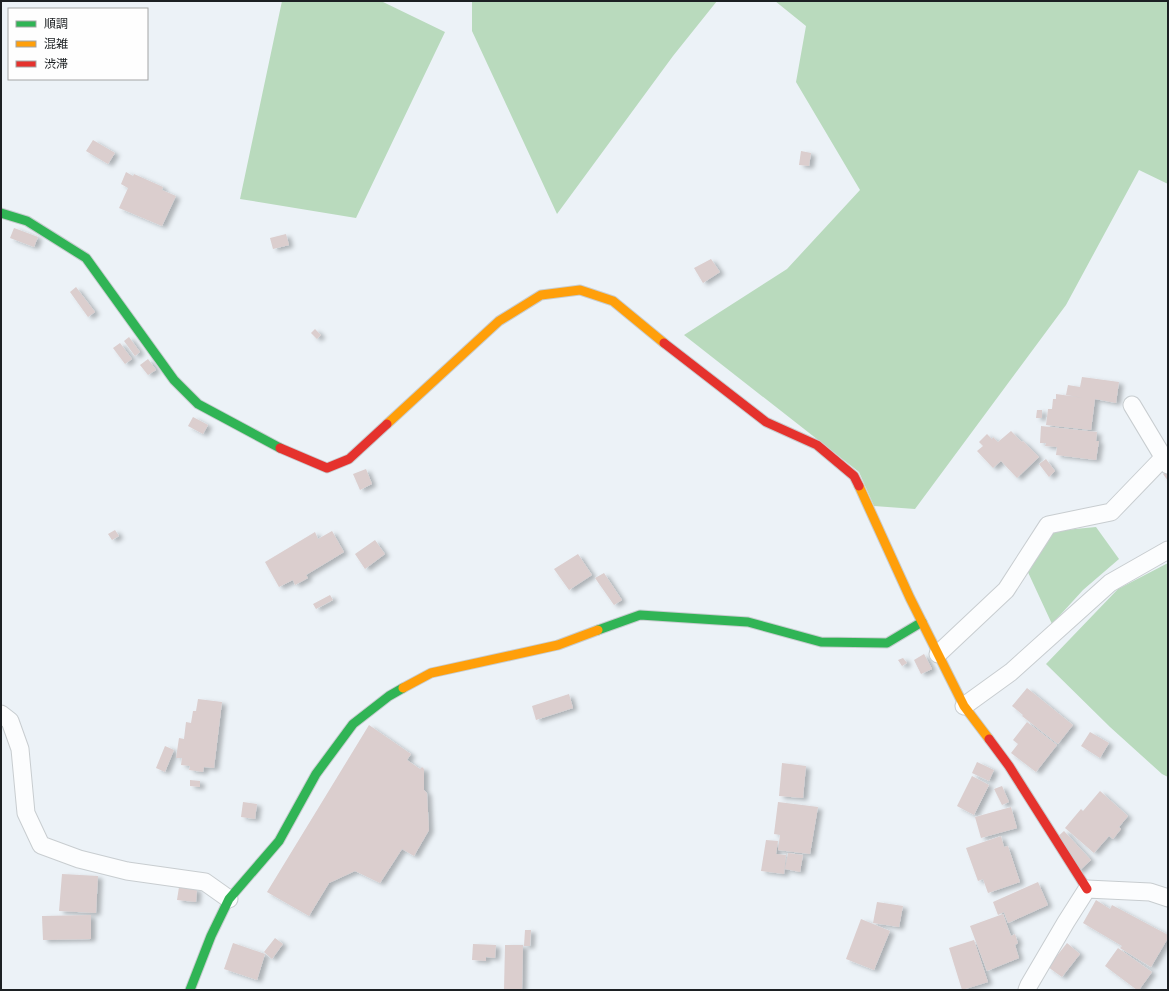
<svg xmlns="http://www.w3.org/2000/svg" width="1169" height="991" font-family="Montserrat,'Noto Sans JP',sans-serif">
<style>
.forest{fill:#b9dabd}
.building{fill:#dbcece;filter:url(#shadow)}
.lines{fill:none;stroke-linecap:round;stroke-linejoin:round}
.street-casing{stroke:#c8cdd0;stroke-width:19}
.fast-casing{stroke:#c8cdd0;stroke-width:11}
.slow-casing{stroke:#c8cdd0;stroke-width:11}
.jam-casing{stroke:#c8cdd0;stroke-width:11}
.street{stroke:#fcfdfe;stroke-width:17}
.fast{stroke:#30b455;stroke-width:9}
.slow{stroke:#ff9f0a;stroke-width:9}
.jam{stroke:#e5322d;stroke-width:9}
</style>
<defs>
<filter id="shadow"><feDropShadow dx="4.5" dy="2.5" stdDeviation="2" flood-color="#0004"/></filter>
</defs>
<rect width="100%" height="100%" fill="#ecf2f7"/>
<path class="forest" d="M 282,1 L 381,1 L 445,32 L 356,218 L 240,199 Z
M 472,1 L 717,1 L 673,56 L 557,214 L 472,31 Z
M 775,1 L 1168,1 L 1168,184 L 1139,170 L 1066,305 L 915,509 L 874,506 L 859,472 L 684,335 L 787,269 L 860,190 L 796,82 L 806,26 Z
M 1096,527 L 1119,559 L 1083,590 L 1052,624 L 1026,568 L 1054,531 Z
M 1168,563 L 1168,777 L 1162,774 L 1110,727 L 1046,664 L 1118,589 Z"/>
<path class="building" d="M 93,140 L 115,153 L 108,164 L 86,151 Z
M 801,151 L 811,153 L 809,166 L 799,165 Z
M 126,172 L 133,176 L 134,174 L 163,187 L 162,190 L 176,196 L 162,226 L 119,208 L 128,188 L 121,184 Z
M 14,228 L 38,237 L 34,247 L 10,238 Z
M 286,234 L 289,245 L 273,249 L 270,238 Z
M 711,259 L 720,272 L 703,283 L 694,268 Z
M 76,287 L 95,312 L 88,317 L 70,292 Z
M 315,329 L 321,335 L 317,339 L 311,333 Z
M 129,337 L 140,352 L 135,356 L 124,341 Z
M 120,343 L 132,359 L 125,364 L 113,348 Z
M 148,359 L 156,370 L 148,375 L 140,365 Z
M 1082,377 L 1119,382 L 1116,403 L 1095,399 L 1091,430 L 1046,425 L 1048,409 L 1052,409 L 1053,399 L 1056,399 L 1056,394 L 1084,398 L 1066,395 L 1068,385 L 1080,387 Z
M 1037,410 L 1042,410 L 1042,418 L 1036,418 Z
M 193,417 L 208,425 L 203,434 L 188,426 Z
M 1041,426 L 1097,432 L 1096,441 L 1099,441 L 1096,460 L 1056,455 L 1057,447 L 1045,446 L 1046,443 L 1040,443 Z
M 1011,431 L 1022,442 L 1023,441 L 1039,457 L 1017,478 L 1001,461 L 993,468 L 977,451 L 983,446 L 979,442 L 987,434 L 992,439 L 993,437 L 998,442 Z
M 1046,459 L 1055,471 L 1049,477 L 1039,464 Z
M 366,469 L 372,484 L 360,490 L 353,474 Z
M 1168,471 L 1168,481 L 1163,474 Z
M 115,530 L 119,536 L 112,540 L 108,534 Z
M 332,531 L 344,552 L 306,575 L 308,578 L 295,585 L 293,580 L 279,587 L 265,562 L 315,532 L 318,539 Z
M 375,540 L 385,554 L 365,569 L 355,554 Z
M 578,554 L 592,575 L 569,590 L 554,569 Z
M 604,573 L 622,600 L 614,605 L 595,578 Z
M 330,595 L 333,600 L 316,609 L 313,604 Z
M 924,654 L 932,669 L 921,674 L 914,660 Z
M 903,658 L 907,663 L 902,666 L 898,660 Z
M 1027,688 L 1073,725 L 1058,744 L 1022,716 L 1023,715 L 1012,706 Z
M 569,694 L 573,708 L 536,720 L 532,706 Z
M 198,699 L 222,702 L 214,768 L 204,767 L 203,772 L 189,770 L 190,766 L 181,765 L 182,758 L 176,758 L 179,738 L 184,739 L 186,722 L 191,723 L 193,711 L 196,711 Z
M 1027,722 L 1057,745 L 1036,772 L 1011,753 L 1018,744 L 1013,740 Z
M 369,725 L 411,754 L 407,760 L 420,769 L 422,767 L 424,769 L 424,790 L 427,793 L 429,830 L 414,856 L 402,849 L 380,883 L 355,871 L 329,883 L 309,916 L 267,892 Z
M 1090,732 L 1109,743 L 1100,758 L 1081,746 Z
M 165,746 L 174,750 L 165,772 L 156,768 Z
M 977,762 L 994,770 L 989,781 L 972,773 Z
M 782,763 L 806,766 L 803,798 L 779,796 Z
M 972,776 L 989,785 L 974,815 L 957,806 Z
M 190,780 L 200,781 L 200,787 L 190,786 Z
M 1002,786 L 1009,802 L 1002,805 L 994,789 Z
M 1100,791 L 1128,816 L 1119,827 L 1121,829 L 1113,839 L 1109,836 L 1094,853 L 1065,828 L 1081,809 L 1083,811 Z
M 243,802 L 257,804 L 255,819 L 241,817 Z
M 778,802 L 818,807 L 810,854 L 778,850 L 780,835 L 774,834 Z
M 1011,807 L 1017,828 L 981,838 L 975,817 Z
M 1064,831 L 1091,860 L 1078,872 L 1054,840 Z
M 1001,836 L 1004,847 L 1008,846 L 1020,882 L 988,893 L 983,879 L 978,881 L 966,848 Z
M 766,840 L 778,841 L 776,854 L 786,855 L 784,874 L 761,871 Z
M 788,853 L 803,855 L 800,872 L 785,869 Z
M 62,874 L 98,876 L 96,913 L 59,911 Z
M 1038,882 L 1048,905 L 1008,923 L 1004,912 L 998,915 L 993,902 Z
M 179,887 L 197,889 L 196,902 L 177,900 Z
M 1096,900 L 1110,909 L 1112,905 L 1168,935 L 1168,938 L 1151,967 L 1120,948 L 1122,946 L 1083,923 Z
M 877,902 L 903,906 L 899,927 L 873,923 Z
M 1003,914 L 1011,936 L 1015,934 L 1018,943 L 1015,945 L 1019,958 L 987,971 L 970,926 Z
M 91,915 L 91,939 L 43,940 L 42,916 Z
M 861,919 L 890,931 L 874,970 L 846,959 Z
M 525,930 L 531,930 L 530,946 L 524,946 Z
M 275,938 L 283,944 L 272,959 L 264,952 Z
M 974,940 L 988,982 L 962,990 L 949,948 Z
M 233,943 L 265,954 L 257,980 L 224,969 Z
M 1067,943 L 1080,954 L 1062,977 L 1048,967 Z
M 473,944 L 496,945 L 495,958 L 486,957 L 486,961 L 472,960 Z
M 505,945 L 523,945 L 522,990 L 504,990 Z
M 1118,948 L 1152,972 L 1139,990 L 1137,990 L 1105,966 Z"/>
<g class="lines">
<g class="street-casing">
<path id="street" d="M 1132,405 L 1168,465
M 938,654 L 1006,590 L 1048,525 L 1111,512 L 1164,457
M 964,706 L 1011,672 L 1110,583 L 1168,550
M 1,714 L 10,721 L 20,749 L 26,813 L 41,845 L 79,859 L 127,871 L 205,882 L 229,899
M 1027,990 L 1029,985 L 1066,922 L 1087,889 L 1150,892 L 1168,898"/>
</g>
<g class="fast-casing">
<path id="fast" d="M 1,213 L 27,221 L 86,258 L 174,380 L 198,404 L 280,448
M 598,630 L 640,615 L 748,622 L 821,642 L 887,643 L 922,622
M 190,990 L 211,936 L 229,899 L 279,841 L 316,774 L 353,724 L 389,696 L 403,688"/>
</g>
<g class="slow-casing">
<path id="slow" d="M 387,424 L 499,321 L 541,295 L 580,290 L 613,301 L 664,343
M 859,486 L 910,598 L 964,706 L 989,739
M 403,688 L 431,673 L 558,645 L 598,630"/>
</g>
<g class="jam-casing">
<path id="jam" d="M 664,343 L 766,422 L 817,445 L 854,476 L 859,486
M 280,448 L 327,468 L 349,459 L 387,424
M 989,739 L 1009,766 L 1087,889"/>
</g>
<use href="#street" class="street"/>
<use href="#fast" class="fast"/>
<use href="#slow" class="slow"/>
<use href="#jam" class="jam"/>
</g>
<rect width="1169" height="991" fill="none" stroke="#1c2023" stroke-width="4"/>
<rect x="8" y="8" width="140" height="72" fill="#fefefe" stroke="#a4a5a6"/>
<rect x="16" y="21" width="20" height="6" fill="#30b455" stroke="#a4a5a6"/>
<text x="44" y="28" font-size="12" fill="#1c2023">順調</text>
<rect x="16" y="41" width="20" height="6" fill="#ff9f0a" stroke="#a4a5a6"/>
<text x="44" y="48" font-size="12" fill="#1c2023">混雑</text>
<rect x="16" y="61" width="20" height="6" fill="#e5322d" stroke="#a4a5a6"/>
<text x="44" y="68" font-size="12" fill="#1c2023">渋滞</text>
</svg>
